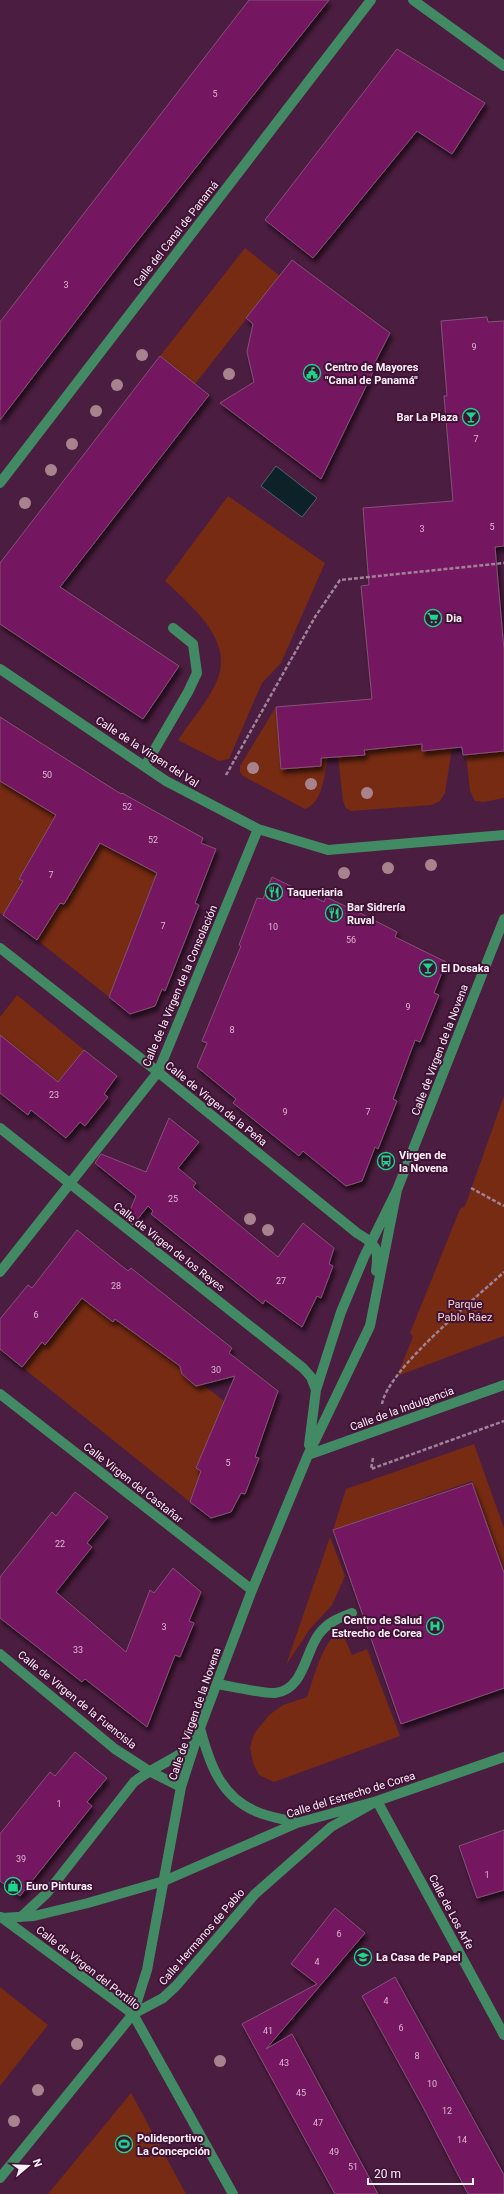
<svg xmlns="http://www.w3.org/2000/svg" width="504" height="2194" font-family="Roboto,sans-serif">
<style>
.green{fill:#762b12}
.water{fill:#0c2228;stroke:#546066}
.building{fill:#741561;stroke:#855276;filter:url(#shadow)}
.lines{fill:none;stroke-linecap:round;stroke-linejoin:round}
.path{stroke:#a18399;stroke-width:2.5;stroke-dasharray:4 2;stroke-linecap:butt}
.minor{stroke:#428a63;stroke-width:10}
.tree{fill:#a8838e}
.labels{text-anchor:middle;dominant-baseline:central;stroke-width:4;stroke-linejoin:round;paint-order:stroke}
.number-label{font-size:9px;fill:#dab8d2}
.street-label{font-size:11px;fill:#fceff8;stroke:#401235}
.poi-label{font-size:11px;font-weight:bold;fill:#fceff8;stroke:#401235;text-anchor:start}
.park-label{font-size:11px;fill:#f5d7ce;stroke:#401235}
</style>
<defs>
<filter id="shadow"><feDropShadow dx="2.5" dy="4.5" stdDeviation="2" flood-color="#0009"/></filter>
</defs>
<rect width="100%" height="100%" fill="#4b1d40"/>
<path class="green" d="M 245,248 L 280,276 L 195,384 L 160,356 Z
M 228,496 L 325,563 L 281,663 L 262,683 L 229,759 L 219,761 L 178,740 C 190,722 207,703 216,683 C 236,641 192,607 165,581 Z
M 276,707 L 281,769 L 321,766 L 321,759 L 328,758 C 324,775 323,803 305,809 L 243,776 L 240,772 L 240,766 Z
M 422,745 L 452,748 L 445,793 L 440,801 L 432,805 L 351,811 L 346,808 L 343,801 L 338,757 L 364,755 L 364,750 Z
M 504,751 L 504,798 L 484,802 L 475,801 L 470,791 L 466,754 Z
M 4,776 L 66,814 L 39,845 L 19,878 L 23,881 L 3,915 L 0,913 L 0,783 Z
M 100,838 L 120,849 L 118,853 L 137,863 L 140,859 L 158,870 L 109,997 L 37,940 L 60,903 L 64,904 Z
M 17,995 L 84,1050 L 58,1082 L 0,1036 L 0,1017 Z
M 504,1096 L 504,1336 L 397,1376 L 413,1337 L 410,1333 L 460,1209 L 465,1206 L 468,1198 Z
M 82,1290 L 98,1303 L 94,1308 L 112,1322 L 116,1317 L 180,1366 L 182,1374 L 196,1386 L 202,1384 L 228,1404 L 210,1435 L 196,1468 L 201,1471 L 190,1502 L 22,1367 L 42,1342 L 45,1345 L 67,1318 Z
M 474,1444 L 504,1528 L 504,1572 L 472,1481 L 333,1530 L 346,1489 Z
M 330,1537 L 345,1576 L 332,1605 L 310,1629 L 286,1665 Z
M 341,1630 L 352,1655 L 367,1649 L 400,1736 L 274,1782 L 259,1775 L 253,1763 L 250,1748 L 254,1734 L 269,1715 L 283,1705 L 307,1697 C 315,1675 321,1644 341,1630 Z
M 0,1987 L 48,2025 L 0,2086 Z
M 131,2093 L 186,2194 L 48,2194 Z"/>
<path class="water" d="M 276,466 L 317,498 L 302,517 L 261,486 Z"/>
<path class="building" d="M 249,0 L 329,0 L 131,249 L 0,420 L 0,322 Z
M 397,49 L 485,103 L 452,154 L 417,131 L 313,258 L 265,220 Z
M 292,260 L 390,333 L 371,370 L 373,372 L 321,479 L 220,403 L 254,382 L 247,352 L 253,324 L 246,318 Z
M 487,317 L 488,322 L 504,321 L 504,546 L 495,547 L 504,650 L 504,751 L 463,755 L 462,747 L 422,751 L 422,744 L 364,750 L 365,755 L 321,758 L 321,766 L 281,769 L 276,707 L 372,699 L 361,586 L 369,585 L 363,508 L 453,501 L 444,396 L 447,396 L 441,321 Z
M 160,356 L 209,395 L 60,587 L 179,666 L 143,719 L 0,624 L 0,563 Z
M 0,717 L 121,794 L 122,793 L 203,838 L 201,843 L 216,849 L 195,903 L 199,905 L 165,991 L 162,989 L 155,1006 L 130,1014 L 109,997 L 157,873 L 100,843 L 64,904 L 60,903 L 37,940 L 3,915 L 23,881 L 19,879 L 56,815 L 0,781 Z
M 272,877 L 324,902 L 326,897 L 364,915 L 397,932 L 395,937 L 446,962 L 434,993 L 439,995 L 420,1042 L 415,1040 L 393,1099 L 397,1101 L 378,1149 L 375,1147 L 362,1181 L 346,1186 L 303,1151 L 299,1156 L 233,1103 L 236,1099 L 197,1067 L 207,1043 L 202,1041 L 241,946 L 239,945 L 257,898 L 263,899 Z
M 0,1035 L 58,1082 L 84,1050 L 117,1076 L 104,1094 L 108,1097 L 85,1126 L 80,1122 L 66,1138 L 31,1110 L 28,1115 L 0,1093 Z
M 169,1118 L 199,1142 L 178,1168 L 196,1183 L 193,1187 L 278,1257 L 303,1223 L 334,1248 L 329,1264 L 333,1266 L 321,1298 L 317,1296 L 302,1327 L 265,1300 L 263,1304 L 151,1214 L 153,1211 L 148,1206 L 133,1225 L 126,1220 L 136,1196 L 95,1163 L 101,1154 L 146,1172 Z
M 77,1230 L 128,1271 L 131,1268 L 232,1348 L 229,1353 L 278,1391 L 255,1457 L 259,1458 L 245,1494 L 241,1493 L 231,1512 L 211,1518 L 190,1502 L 201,1471 L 196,1468 L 235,1376 L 196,1386 L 182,1374 L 180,1366 L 115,1319 L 113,1322 L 82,1298 L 45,1345 L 42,1342 L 22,1367 L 0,1349 L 0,1319 L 28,1285 L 32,1288 Z
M 472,1483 L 504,1573 L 504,1688 L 401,1724 L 333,1530 Z
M 75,1492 L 108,1517 L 87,1543 L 92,1547 L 56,1592 L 126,1652 L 150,1590 L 154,1593 L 173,1568 L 201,1592 L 189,1621 L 194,1623 L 180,1657 L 175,1655 L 147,1727 L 85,1679 L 82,1682 L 0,1618 L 0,1577 L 52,1512 L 56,1516 Z
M 75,1752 L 107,1778 L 87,1802 L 92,1806 L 20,1896 L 0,1881 L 0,1834 L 50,1772 L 55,1776 Z
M 504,1830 L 504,1890 L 477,1898 L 459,1846 Z
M 335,1908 L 365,1933 L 266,2049 L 292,2034 L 378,2194 L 335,2194 L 242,2024 L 317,1984 L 291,1964 Z
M 395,1977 L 504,2175 L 504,2194 L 468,2194 L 423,2107 L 362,1996 Z"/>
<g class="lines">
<path class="path" d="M 226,775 L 315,617 L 340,580 L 504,563
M 471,1188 L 504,1206
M 382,1404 C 388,1369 476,1298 504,1272
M 373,1458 L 371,1469 L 504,1421"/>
<path class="minor" d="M 413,0 L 504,66
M 0,483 L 371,0
M 0,669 L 166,781 L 258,829 L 328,850 L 504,835
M 145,766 L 188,692 L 197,673 L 193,644 L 173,628
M 0,948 L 158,1072 L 357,1233 C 377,1245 379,1248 376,1271
M 0,1128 L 303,1368 L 311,1377 L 316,1390
M 0,1272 L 158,1072 L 258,829
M 0,1394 L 252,1590
M 309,1445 L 316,1390 L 341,1312 L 364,1257 L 397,1190 L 504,919
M 308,1455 L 504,1385
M 0,1654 L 115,1749 L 149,1771 L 181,1787
M 217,1684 C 229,1686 265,1694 275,1693 C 304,1690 305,1652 319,1634 C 328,1622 339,1618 352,1613
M 200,1728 C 209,1762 220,1796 255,1811 C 268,1817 283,1819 297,1823
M 377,1801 L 504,2035
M 1,1917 L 133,2014 L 233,2194
M 21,1917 L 47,1893 L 134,1782 C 153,1767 176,1759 195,1744
M 2,1918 L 34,1916 L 88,1903 L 164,1881 L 297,1823 L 377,1801 L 504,1757
M 133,2014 L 147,1970 L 181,1787 L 200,1728 L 252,1590 L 308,1455 L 370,1326 L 397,1190
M 0,2178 L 133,2014 L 163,1998 L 176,1986 L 255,1894 L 331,1827 L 377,1801"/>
</g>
<g class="tree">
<circle cx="142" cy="355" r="6"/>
<circle cx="229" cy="374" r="6"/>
<circle cx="117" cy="385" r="6"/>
<circle cx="96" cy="411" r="6"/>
<circle cx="72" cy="444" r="6"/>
<circle cx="51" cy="470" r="6"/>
<circle cx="25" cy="503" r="6"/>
<circle cx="253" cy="768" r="6"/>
<circle cx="311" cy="784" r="6"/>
<circle cx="367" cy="793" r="6"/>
<circle cx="431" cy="865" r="6"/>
<circle cx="388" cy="868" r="6"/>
<circle cx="344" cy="873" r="6"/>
<circle cx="250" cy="1219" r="6"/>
<circle cx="268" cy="1230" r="6"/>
<circle cx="77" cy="2044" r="6"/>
<circle cx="220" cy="2061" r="6"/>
<circle cx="38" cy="2090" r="6"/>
<circle cx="14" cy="2121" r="6"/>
</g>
<defs>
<g id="civic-ring" transform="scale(0.9)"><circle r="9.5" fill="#401235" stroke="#16d989" stroke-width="1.5"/><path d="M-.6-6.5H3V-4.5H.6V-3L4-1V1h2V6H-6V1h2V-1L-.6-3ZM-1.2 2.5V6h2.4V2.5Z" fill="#16d989"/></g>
<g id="bar-ring" transform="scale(0.9)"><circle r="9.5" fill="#401235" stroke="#16d989" stroke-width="1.5"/><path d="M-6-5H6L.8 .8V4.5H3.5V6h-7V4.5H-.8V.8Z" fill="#16d989"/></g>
<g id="supermarket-ring" transform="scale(0.9)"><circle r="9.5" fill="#401235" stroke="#16d989" stroke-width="1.5"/><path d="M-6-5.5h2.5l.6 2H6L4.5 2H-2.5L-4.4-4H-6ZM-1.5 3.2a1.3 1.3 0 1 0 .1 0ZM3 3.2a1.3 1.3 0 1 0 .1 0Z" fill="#16d989"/></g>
<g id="restaurant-ring" transform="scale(0.9)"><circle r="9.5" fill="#401235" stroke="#16d989" stroke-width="1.5"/><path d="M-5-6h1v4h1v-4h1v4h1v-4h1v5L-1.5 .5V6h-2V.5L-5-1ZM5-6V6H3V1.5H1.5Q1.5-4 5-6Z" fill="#16d989"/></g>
<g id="bus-ring" transform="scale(0.9)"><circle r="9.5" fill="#401235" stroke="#16d989" stroke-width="1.5"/><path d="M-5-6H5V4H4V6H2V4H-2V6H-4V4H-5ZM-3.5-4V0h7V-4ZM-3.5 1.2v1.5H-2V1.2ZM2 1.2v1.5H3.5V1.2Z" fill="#16d989"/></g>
<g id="hospital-ring" transform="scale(0.9)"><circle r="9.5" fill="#401235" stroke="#16d989" stroke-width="1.5"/><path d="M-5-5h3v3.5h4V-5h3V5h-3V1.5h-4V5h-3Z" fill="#16d989"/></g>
<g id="shop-ring" transform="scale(0.9)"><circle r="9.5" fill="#401235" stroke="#16d989" stroke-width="1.5"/><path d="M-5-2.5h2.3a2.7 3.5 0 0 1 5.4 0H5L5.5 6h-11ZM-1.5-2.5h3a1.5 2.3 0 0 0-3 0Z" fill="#16d989"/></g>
<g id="school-ring" transform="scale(0.9)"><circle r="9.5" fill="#401235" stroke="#16d989" stroke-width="1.5"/><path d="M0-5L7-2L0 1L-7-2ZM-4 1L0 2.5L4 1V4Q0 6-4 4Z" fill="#16d989"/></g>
<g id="stadium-ring" transform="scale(0.9)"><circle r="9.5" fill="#401235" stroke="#16d989" stroke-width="1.5"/><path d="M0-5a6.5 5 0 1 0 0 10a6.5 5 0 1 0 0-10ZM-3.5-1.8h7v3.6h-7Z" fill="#16d989"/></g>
</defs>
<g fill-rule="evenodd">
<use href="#civic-ring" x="312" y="373"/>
<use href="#bar-ring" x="471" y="417"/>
<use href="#supermarket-ring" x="433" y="618"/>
<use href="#restaurant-ring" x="274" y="892"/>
<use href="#restaurant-ring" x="334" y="913"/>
<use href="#bar-ring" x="428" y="968"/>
<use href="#bus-ring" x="386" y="1161"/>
<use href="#hospital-ring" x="435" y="1626"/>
<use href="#shop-ring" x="13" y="1886"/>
<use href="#school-ring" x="363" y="1957"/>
<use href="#stadium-ring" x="124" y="2144"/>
</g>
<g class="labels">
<g class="number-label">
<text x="215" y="94">5</text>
<text x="66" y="285">3</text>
<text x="474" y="347">9</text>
<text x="476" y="439">7</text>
<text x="492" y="527">5</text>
<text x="422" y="529">3</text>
<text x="47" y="775">50</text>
<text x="127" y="807">52</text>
<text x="153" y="840">52</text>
<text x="51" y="875">7</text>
<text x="163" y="926">7</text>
<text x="273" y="927">10</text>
<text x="351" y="940">56</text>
<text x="408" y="1007">9</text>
<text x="232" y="1030">8</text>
<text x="54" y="1095">23</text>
<text x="285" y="1112">9</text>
<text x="368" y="1112">7</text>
<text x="173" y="1199">25</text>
<text x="281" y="1281">27</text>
<text x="116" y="1286">28</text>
<text x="36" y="1315">6</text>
<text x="216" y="1370">30</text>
<text x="228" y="1463">5</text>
<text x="60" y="1544">22</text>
<text x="164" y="1627">3</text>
<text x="78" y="1650">33</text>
<text x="59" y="1804">1</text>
<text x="21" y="1859">39</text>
<text x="487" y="1875">1</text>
<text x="339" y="1934">6</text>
<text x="317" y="1962">4</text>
<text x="386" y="2001">4</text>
<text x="401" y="2028">6</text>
<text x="268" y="2031">41</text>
<text x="417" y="2056">8</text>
<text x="284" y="2063">43</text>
<text x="432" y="2084">10</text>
<text x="301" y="2093">45</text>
<text x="447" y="2111">12</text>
<text x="318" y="2123">47</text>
<text x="462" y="2140">14</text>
<text x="334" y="2152">49</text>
<text x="353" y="2167">51</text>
</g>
<g class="street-label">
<text transform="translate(176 234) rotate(-52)">Calle del Canal de Panamá</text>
<text transform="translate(147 752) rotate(33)">Calle de la Virgen del Val</text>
<text transform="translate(180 986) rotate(-67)">Calle de la Virgen de la Consolación</text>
<text transform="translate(440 1050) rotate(-69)">Calle de Virgen de la Novena</text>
<text transform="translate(216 1104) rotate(39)">Calle de Virgen de la Peña</text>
<text transform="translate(169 1247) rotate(38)">Calle de Virgen de los Reyes</text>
<text transform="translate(402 1409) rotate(-20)">Calle de la Indulgencia</text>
<text transform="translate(133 1483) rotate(38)">Calle Virgen del Castañar</text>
<text transform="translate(77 1700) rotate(39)">Calle de Virgen de la Fuencisla</text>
<text transform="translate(195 1714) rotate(-71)">Calle de Virgen de la Novena</text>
<text transform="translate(351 1795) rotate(-17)">Calle del Estrecho de Corea</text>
<text transform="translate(451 1912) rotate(62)">Calle de Los Arfe</text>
<text transform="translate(202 1937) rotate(-49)">Calle Hermanos de Pablo</text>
<text transform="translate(88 1968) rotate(38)">Calle de Virgen del Portillo</text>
</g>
<g class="poi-label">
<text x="325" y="367">Centro de Mayores<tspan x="325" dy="13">"Canal de Panamá"</tspan></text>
<text x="458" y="417" text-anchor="end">Bar La Plaza</text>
<text x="446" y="618">Dia</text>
<text x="287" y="892">Taqueriaria</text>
<text x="347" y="907">Bar Sidrería<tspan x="347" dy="13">Ruval</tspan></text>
<text x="441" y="968">El Dosaka</text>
<text x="399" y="1155">Virgen de<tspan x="399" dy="13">la Novena</tspan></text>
<text x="422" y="1620" text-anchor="end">Centro de Salud<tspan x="422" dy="13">Estrecho de Corea</tspan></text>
<text x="26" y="1886">Euro Pinturas</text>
<text x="376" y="1957">La Casa de Papel</text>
<text x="137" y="2138">Polideportivo<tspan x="137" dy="13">La Concepción</tspan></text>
</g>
<g class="park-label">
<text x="465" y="1304">Parque<tspan x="465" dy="13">Pablo Ráez</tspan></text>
</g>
</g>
<g transform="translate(28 2166) rotate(71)" stroke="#401235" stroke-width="3" paint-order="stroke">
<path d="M0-3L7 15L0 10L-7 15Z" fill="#fceff8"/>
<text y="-6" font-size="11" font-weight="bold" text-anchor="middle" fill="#fceff8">N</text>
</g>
<path d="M368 2178v6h105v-6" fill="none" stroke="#fceff8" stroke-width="2"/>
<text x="374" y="2178" font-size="12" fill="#fceff8" stroke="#401235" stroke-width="3" paint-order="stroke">20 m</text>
</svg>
